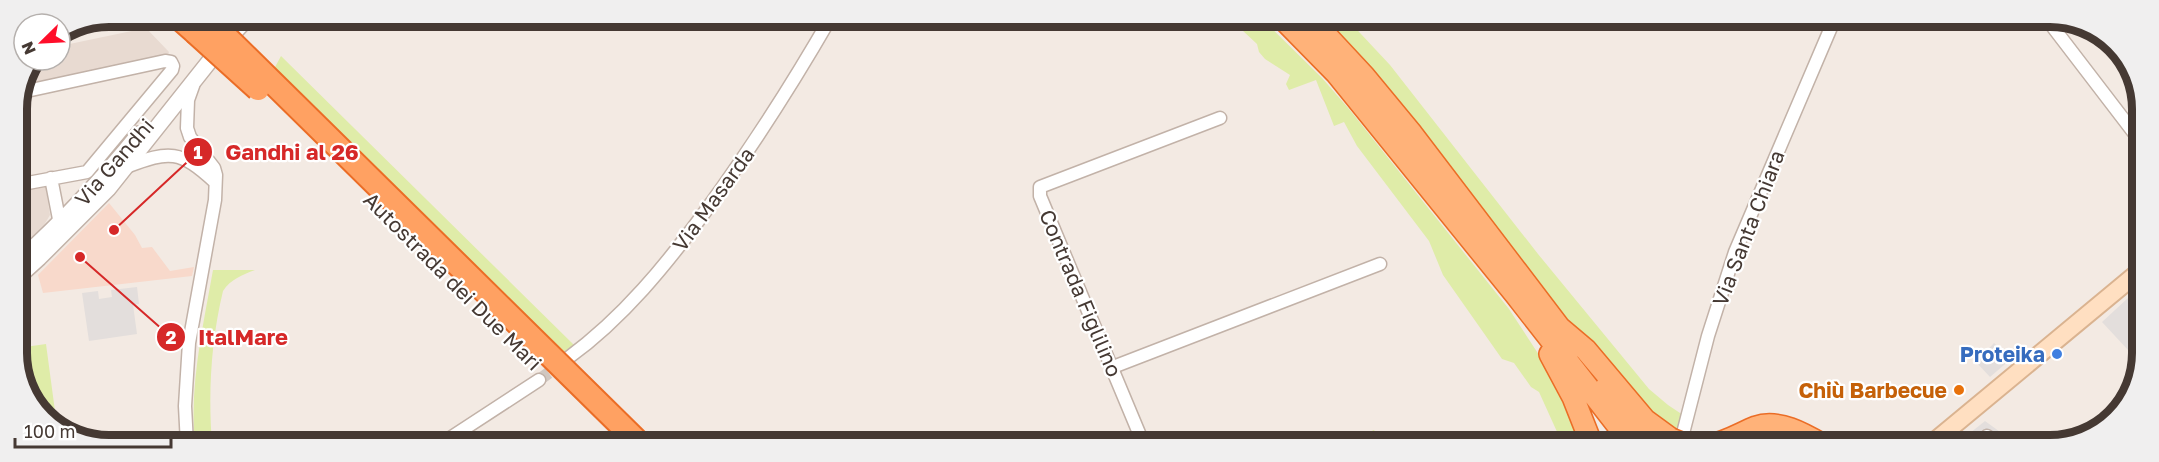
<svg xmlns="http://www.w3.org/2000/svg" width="2159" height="462" font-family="'Golos Text',sans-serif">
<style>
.residential{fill:#e8dad1}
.commercial{fill:#f8d9cb}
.green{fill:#dfeca8}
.parking{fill:#e3dedc}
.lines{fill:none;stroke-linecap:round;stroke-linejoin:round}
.minor-tunnel{stroke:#d0c7c0;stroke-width:12;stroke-dasharray:12 6;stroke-linecap:butt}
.minor-casing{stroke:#c2b2a8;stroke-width:15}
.tertiary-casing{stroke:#c2b2a8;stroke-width:18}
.secondary-casing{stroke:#dab390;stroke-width:20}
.trunk-casing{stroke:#eb6d26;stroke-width:24}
.motorway-casing{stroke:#eb6d26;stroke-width:26}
.minor{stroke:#fff;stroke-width:12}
.tertiary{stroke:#fff;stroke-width:15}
.secondary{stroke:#ffdfc1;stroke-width:16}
.trunk{stroke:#ffb279;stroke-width:21}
.motorway{stroke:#ffa162;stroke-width:22}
.trunk-bridge-casing{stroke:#eb6d26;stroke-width:24;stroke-linecap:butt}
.motorway-bridge-casing{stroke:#eb6d26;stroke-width:26;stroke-linecap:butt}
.trunk-bridge{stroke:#ffb279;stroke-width:21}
.motorway-bridge{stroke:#ffa162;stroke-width:22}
.shop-dot{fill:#3f7fe0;stroke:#fff;stroke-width:2}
.food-dot{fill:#e8710a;stroke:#fff;stroke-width:2}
.labels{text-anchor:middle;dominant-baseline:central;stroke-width:4.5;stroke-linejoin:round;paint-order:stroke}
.street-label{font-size:21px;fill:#453933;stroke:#fff}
.shop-label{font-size:21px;font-weight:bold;fill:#366cbe;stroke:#fff;text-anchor:end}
.food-label{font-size:21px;font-weight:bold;fill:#c56008;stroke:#fff;text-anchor:end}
.rim{fill:none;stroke:#453933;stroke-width:8}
.leader{fill:none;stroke:#d62828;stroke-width:2}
.callout-dot{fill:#d62828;stroke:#fff;stroke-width:2}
.mark-label{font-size:18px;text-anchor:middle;font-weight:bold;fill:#fff}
.callout-label{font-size:22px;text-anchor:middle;font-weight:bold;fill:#d62828;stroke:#fff;stroke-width:4.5;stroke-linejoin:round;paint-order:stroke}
</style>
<rect width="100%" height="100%" fill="#f3eae3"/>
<path class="residential" d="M 146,28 L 169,52 L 164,66 L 20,95 L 36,60 L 60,60 L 60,46 Z
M 45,183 L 50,215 L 44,225 L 18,250 L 17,189 Z"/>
<path class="commercial" d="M 109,203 L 135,235 L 142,248 L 152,247 L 170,271 L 194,267 L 192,276 L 43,293 L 38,275 Z"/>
<path class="green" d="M 1228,17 L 1261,18 L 1322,78 L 1349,109 L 1509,309 L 1558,384 L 1585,445 L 1563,445 L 1539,392 L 1531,387 L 1514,363 L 1502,359 L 1443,275 L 1429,241 L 1357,146 L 1344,122 L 1334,126 L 1316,80 L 1289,90 L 1286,84 L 1290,75 L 1265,59 L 1259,52 L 1257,44 Z
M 1315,18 L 1346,18 L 1390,65 L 1538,254 L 1649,389 L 1668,405 L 1683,415 L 1676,435 L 1662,427 L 1575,328 L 1397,109 Z
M 281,56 L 574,345 L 562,353 L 274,69 Z
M 213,270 L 255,270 C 242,275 231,279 223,291 C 211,341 208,392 212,444 L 195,444 C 189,386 203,327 213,270 Z
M 46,344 L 57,426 L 44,419 L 18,372 L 18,348 Z
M 1374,430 L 1384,445 L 1338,445 Z"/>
<path class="parking" d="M 137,287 L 139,304 L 133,305 L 137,334 L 89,341 L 82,293 L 98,291 L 99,299 L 112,297 L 111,290 Z
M 2128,298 L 2141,312 L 2141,338 L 2128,350 L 2102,322 Z
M 1994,343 L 2011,359 L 1990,377 L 1976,362 Z
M 1985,421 L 2018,445 L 1955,445 Z"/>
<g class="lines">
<path class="minor-tunnel" d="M 539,380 L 562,363"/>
<g class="minor-casing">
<path id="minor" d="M 2046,18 L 2141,142
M 126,167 C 170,150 180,150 215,182
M 51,178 L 60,224
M 17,185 L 87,172 L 172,70 L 173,66 L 171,62 L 165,61 L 22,92
M 568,358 C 623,318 667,264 707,209 C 752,147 793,83 831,17
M 1113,367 L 1380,264
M 187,444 L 185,406 L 189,343 L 215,200 L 216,175 L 214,168 L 190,137 L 187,128 L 188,100 L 193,86
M 441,444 L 539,380
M 1144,445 L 1040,196 L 1040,187 L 1220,118
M 1680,445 L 1708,336 L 1735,252 L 1835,18
M 1980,445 L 1987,436 L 1999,445"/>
</g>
<g class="tertiary-casing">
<path id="tertiary" d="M 215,37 L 230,17
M 18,262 C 62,222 102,180 139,134
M 18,277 L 39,258 L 108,189 L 224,43 L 242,24 L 251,17"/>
</g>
<g class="secondary-casing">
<path id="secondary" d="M 1930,445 L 2141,270"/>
</g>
<g class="trunk-casing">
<path id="trunk" d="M 1282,18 L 1336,73 L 1515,294 L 1633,445
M 1310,18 L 1364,76 L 1412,134 L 1566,336
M 1560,328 L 1586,350 L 1645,420 L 1671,439
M 1550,354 L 1573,397 L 1592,445
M 1606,387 L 1652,445
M 1711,445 C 1727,442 1741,433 1756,427 C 1778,419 1804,434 1823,445"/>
</g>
<g class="motorway-casing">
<path id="motorway" d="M 178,17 L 195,32"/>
</g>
<use href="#minor" class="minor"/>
<use href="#tertiary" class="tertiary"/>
<use href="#secondary" class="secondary"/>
<use href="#trunk" class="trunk"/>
<use href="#motorway" class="motorway"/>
<g class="trunk-bridge-casing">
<path id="trunk-bridge" d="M 1671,439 L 1686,445"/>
</g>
<g class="motorway-bridge-casing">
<path id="motorway-bridge" d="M 209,20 L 640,444
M 195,32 L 258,89"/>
</g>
<use href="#trunk-bridge" class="trunk-bridge"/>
<use href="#motorway-bridge" class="motorway-bridge"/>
</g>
<circle class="shop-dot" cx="2057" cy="354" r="6"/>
<circle class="food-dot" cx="1959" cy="390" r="6"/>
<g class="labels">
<g class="street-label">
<text transform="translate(114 162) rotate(-49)">Via Gandhi</text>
<text transform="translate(713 199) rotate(-54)">Via Masarda</text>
<text transform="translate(1748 228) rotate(-69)">Via Santa Chiara</text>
<text transform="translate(453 281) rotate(45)">Autostrada dei Due Mari</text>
<text transform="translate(1081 293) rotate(67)">Contrada Figlilino</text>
</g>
<g class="shop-label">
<text x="2045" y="354">Proteika</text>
</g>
<g class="food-label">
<text x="1947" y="390">Chiù Barbecue</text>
</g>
</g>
<path d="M0 0H2159V462H0ZM109 27H2050A82 82 0 0 1 2132 109V353A82 82 0 0 1 2050 435H109A82 82 0 0 1 27 353V109A82 82 0 0 1 109 27Z" fill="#f0efef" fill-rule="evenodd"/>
<path class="rim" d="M109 27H2050A82 82 0 0 1 2132 109V353A82 82 0 0 1 2050 435H109A82 82 0 0 1 27 353V109A82 82 0 0 1 109 27Z"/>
<path class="leader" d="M114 230L198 152M80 257L171 337"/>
<g class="callout-dot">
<circle cx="114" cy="230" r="6"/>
<circle cx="80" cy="257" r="6"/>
<circle cx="198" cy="152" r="15"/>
<circle cx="171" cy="337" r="15"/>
</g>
<g class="mark-label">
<text x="198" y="159">1</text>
<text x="171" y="344">2</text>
</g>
<g class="callout-label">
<text x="292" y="160">Gandhi al 26</text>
<text x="243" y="345">ItalMare</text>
</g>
<g transform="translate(42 42) rotate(246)"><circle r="28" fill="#ffffff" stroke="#b5b0ad" stroke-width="1.5"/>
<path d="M0-4.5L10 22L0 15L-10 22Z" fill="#ff0e2a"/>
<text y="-9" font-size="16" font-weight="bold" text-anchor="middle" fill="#453933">N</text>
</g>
<path d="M15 438v9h156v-9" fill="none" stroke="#453933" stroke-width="3"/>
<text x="24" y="438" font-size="18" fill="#453933" stroke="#ffffff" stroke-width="4.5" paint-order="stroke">100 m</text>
</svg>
